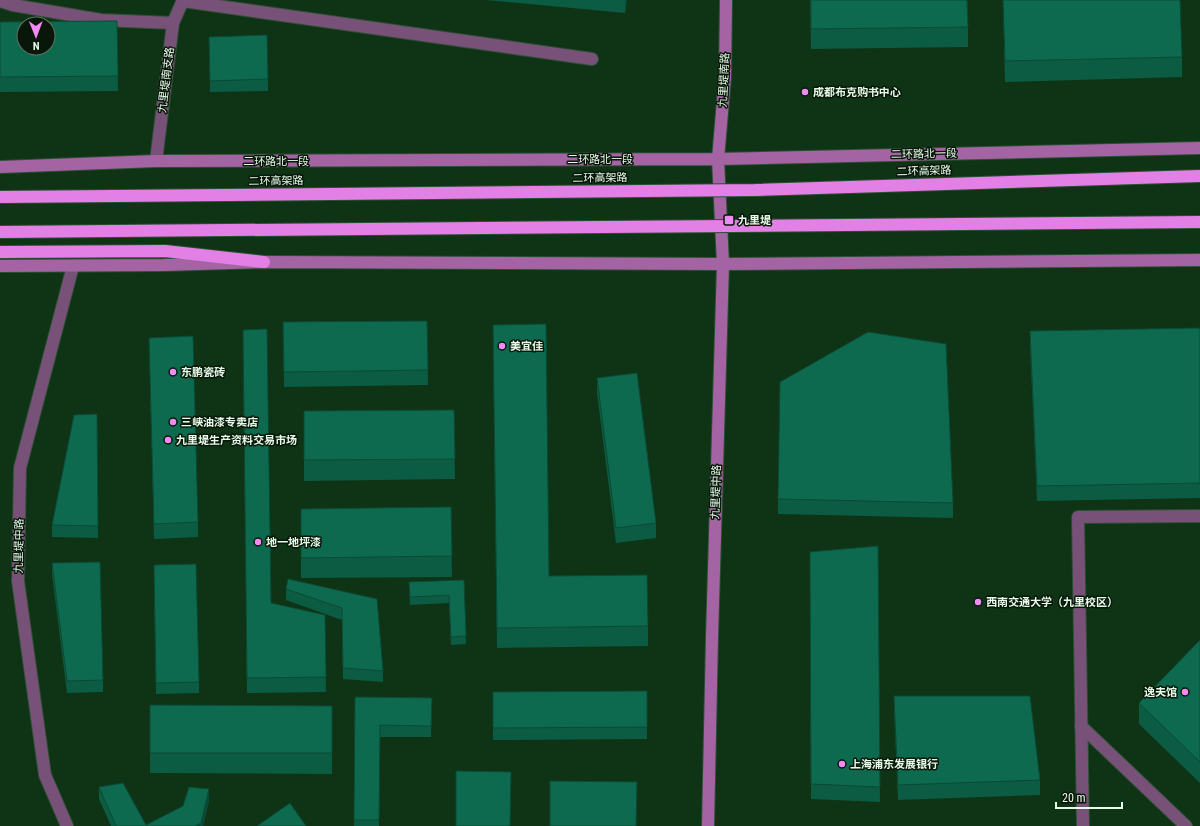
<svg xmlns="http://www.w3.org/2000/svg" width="1200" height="826" font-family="'Roboto Condensed','Noto Sans SC',sans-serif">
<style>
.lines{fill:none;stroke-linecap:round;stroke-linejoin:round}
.lane-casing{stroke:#2d4f33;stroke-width:14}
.street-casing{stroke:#2d4f33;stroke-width:14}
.secondary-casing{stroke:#2d4f33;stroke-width:14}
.highway-casing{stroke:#2d4f33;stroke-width:14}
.lane{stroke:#785178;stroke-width:12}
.street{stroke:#785178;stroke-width:12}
.secondary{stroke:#a464a4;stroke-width:12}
.highway{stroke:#e380e5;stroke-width:12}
.highway-bridge-casing{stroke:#2d4f33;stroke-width:14;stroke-linecap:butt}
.highway-bridge{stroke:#e380e5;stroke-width:12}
.wall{fill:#0c5b43}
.shaded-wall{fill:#0a4a37}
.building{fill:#0e6a4e;stroke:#0a4a37;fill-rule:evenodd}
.poi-dot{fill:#f28af3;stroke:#08170a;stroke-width:1.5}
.labels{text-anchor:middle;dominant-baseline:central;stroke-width:3;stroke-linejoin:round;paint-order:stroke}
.street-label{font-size:11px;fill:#e7fce8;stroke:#08170a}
.poi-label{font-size:11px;font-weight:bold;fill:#e7fce8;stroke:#08170a;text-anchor:start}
</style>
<rect width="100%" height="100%" fill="#0f3315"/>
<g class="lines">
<g class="lane-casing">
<path id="lane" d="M 183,1 L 592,59
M 1081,726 L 1186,826"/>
</g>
<g class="street-casing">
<path id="street" d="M 0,1 L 13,5 L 101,20 L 173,23
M 156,161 L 173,23 L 183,0
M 67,826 L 45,775 L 18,581 L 20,468 L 73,266
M 1083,826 L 1078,517 L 1200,516"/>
</g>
<g class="secondary-casing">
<path id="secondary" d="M 0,167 L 156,161 L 718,159 L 1200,148
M 0,266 L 164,265 L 264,262 L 723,264 L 1200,260
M 708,826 L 712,637 L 723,264 L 718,159 L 725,77 L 726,0"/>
</g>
<g class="highway-casing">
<path id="highway" d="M 0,252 L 165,251 L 264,262"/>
</g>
<use href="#lane" class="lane"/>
<use href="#street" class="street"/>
<use href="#secondary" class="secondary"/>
<use href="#highway" class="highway"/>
<g class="highway-bridge-casing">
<path id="highway-bridge" d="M 0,197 L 755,190 L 1200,176
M 0,232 L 1200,222"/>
</g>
<use href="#highway-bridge" class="highway-bridge"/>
</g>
<path class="wall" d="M 486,0 L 627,0 L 625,13 Z
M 810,0 L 967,0 L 968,27 L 968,47 L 811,49 Z
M 1003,0 L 1182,57 L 1182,77 L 1005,82 Z
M 117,21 L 118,91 L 0,92 L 0,22 Z
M 209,48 L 268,79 L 268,91 L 210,92 Z
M 427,321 L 428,385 L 284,387 L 283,322 Z
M 1200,328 L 1200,498 L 1037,501 L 1030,346 L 1030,331 Z
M 243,330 L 271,603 L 325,615 L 326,692 L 247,693 Z
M 149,338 L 198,522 L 198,537 L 154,539 Z
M 493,345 L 549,576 L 648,626 L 648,646 L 497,648 Z
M 597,378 L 656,523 L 656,538 L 616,543 L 597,393 Z
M 454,410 L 455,479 L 304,481 L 304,411 Z
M 97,414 L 98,538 L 52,537 L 52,525 Z
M 778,499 L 953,503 L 953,518 L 778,514 Z
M 451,507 L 452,577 L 301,578 L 301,509 Z
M 878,546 L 880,802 L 811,799 L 810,552 Z
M 52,563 L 103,680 L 103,692 L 67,693 L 52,574 Z
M 154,576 L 199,682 L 199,693 L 156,694 Z
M 464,580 L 466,644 L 451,645 L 449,603 L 410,605 L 409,582 Z
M 286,589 L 377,599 L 383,671 L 383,682 L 343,679 L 342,620 L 286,600 Z
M 1200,640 L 1200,783 L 1139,724 L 1139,703 Z
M 647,691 L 647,739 L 493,740 L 493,692 Z
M 894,696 L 1040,780 L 1040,795 L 898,800 L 894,711 Z
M 355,697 L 432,698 L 431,737 L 380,737 L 379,826 L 354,826 Z
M 150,705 L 332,706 L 332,774 L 150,773 Z
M 99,787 L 146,825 L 209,801 L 203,826 L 111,826 L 99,799 Z"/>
<path class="shaded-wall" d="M 625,0 L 627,0 L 625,13 Z
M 209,789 L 209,801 L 203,826 L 195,826 Z"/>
<path class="building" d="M 811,0 L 967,0 L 968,27 L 811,29 Z
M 1003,0 L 1180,0 L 1182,57 L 1005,61 Z
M 117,21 L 118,76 L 0,77 L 0,22 ZM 24,24 L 48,24 L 48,48 L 24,48 Z
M 267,35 L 268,79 L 210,81 L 209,37 Z
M 427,321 L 428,370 L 284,372 L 283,322 Z
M 546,324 L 549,576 L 647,575 L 648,626 L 497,628 L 493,325 Z
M 1200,328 L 1200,483 L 1037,486 L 1030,331 Z
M 267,329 L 271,603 L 325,615 L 326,677 L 247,678 L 243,330 Z
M 868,332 L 946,344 L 953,503 L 778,499 L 780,382 Z
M 193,336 L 198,522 L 154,524 L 149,338 Z
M 637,373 L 656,523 L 616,528 L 597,378 Z
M 454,410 L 455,459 L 304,460 L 304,411 Z
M 97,414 L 98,526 L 52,525 L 74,415 Z
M 451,507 L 452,556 L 301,558 L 301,509 Z
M 878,546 L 880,787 L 811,784 L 810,552 Z
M 100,562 L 103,680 L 67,681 L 52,563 Z
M 196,564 L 199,682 L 156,683 L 154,565 Z
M 288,579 L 377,599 L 383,671 L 343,668 L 342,608 L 286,589 Z
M 464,580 L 466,636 L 451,637 L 449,595 L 410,597 L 409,582 Z
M 1200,640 L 1200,762 L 1139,703 Z
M 647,691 L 647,727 L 493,728 L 493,692 Z
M 894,696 L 1030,696 L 1040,780 L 898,785 Z
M 355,697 L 432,698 L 431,726 L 380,725 L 379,820 L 354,820 Z
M 150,705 L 332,706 L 332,753 L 150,753 Z
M 456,771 L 511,772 L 510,826 L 456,826 Z
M 550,781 L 637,782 L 636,826 L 550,826 Z
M 123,783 L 146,825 L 183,806 L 189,787 L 209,789 L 201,823 L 195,826 L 116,826 L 99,787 Z
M 290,803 L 306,826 L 257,826 Z"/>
<g class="poi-dot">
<circle cx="805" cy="92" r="4"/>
<rect x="724" y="215" width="10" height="10" rx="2"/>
<circle cx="502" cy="346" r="4"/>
<circle cx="173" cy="372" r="4"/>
<circle cx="173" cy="422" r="4"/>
<circle cx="168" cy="440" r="4"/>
<circle cx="258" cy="542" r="4"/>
<circle cx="978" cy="602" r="4"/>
<circle cx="1185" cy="692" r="4"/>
<circle cx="842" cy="764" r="4"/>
</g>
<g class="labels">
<g class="street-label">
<text transform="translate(166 80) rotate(-83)">九里堤南支路</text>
<text transform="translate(724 80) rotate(-87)">九里堤南路</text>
<text transform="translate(924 154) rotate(-1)">二环路北一段</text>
<text x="600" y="159">二环路北一段</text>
<text x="276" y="161">二环路北一段</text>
<text transform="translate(924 171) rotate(-2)">二环高架路</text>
<text transform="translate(600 178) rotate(-1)">二环高架路</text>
<text transform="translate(276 181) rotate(-1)">二环高架路</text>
<text transform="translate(716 492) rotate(-88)">九里堤中路</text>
<text transform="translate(19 546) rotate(-89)">九里堤中路</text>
</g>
<g class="poi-label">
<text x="813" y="92">成都布克购书中心</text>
<text x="738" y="220">九里堤</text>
<text x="510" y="346">美宜佳</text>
<text x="181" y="372">东鹏瓷砖</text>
<text x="181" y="422">三峡油漆专卖店</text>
<text x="176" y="440">九里堤生产资料交易市场</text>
<text x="266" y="542">地一地坪漆</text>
<text x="986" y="602">西南交通大学（九里校区）</text>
<text x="1177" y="692" text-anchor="end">逸夫馆</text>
<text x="850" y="764">上海浦东发展银行</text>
</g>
</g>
<g transform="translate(36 36) rotate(179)"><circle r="19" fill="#08170a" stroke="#617363"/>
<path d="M0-3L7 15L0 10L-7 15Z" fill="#f28af3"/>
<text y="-6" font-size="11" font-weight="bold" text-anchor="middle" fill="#e7fce8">N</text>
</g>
<path d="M1056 802v6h66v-6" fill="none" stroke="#e7fce8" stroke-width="2"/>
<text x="1062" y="802" font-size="12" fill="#e7fce8" stroke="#08170a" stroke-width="3" paint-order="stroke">20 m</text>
</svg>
